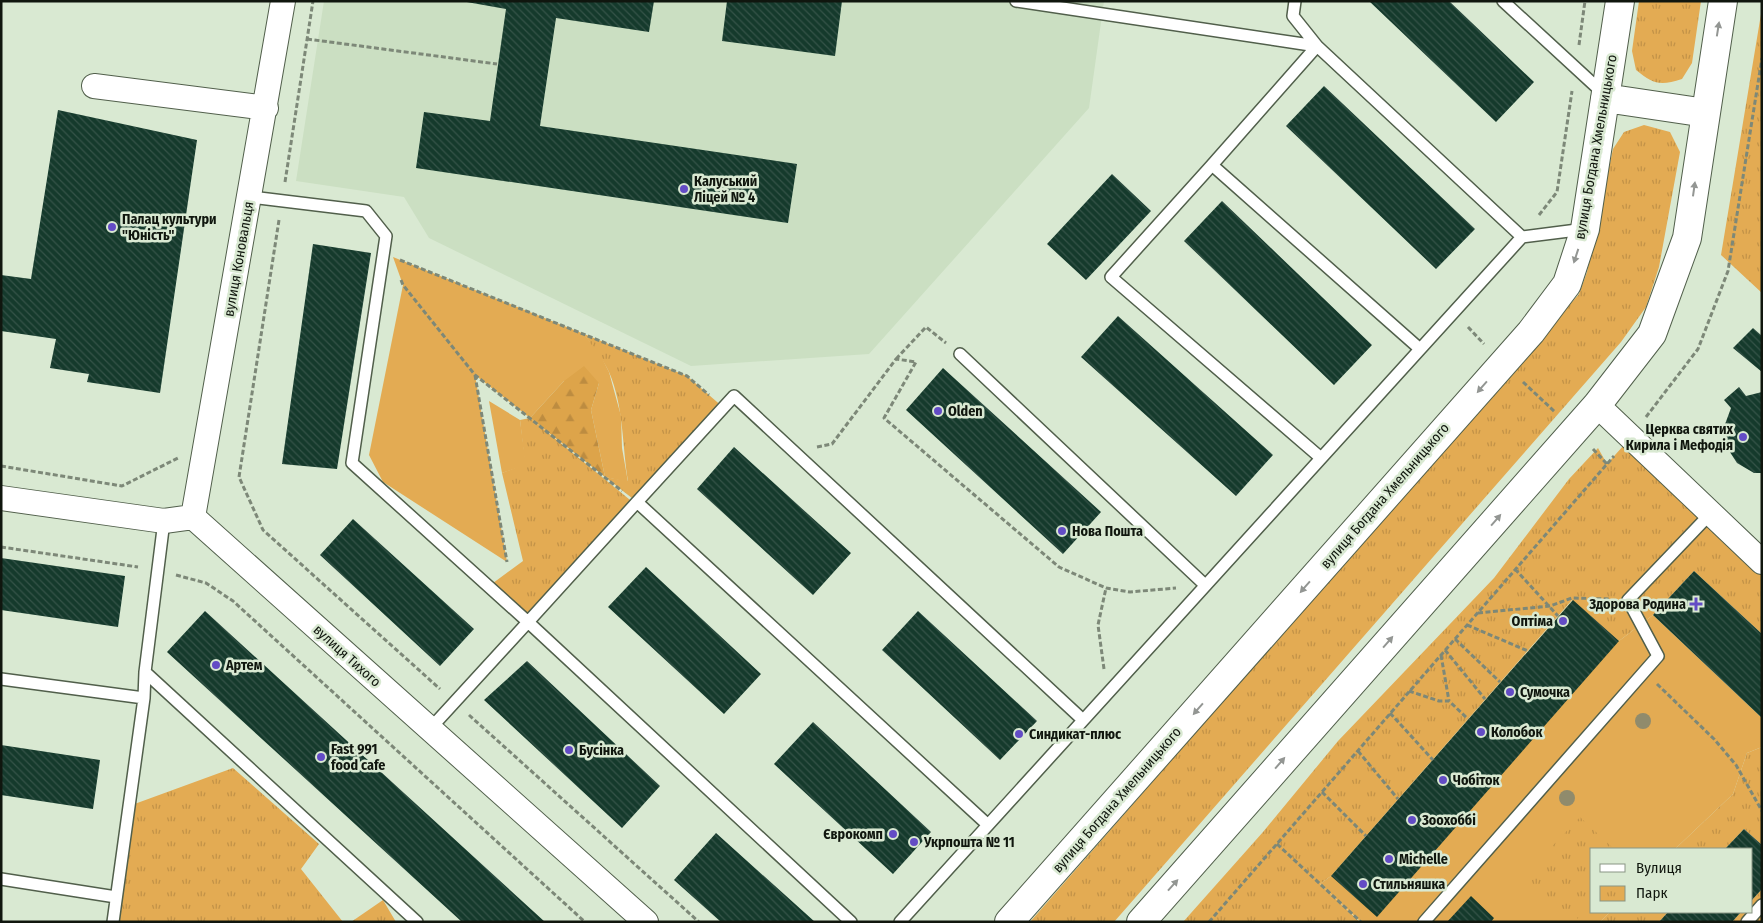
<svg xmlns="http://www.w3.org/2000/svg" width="1763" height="923" font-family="'Fira Sans Condensed',sans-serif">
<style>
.built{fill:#cbdfc2}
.grass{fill:#e3ab53}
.forest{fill:url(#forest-firs)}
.park{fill:url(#park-tufts)}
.building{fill:url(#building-back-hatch)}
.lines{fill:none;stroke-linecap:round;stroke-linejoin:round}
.lane-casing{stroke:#515f4b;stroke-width:14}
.street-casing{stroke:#515f4b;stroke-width:26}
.secondary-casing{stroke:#515f4b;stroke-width:30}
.path{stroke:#7d8878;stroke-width:3;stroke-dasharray:5 2.5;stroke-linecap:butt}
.lane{stroke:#fff;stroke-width:11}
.street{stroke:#fff;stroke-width:24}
.secondary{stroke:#fff;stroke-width:28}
.tree{fill:#908b6c}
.oneway{fill:#939693}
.poi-dot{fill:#634cc5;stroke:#d9e9d2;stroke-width:2}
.labels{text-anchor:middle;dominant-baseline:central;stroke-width:5;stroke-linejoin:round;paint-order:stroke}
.street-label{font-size:14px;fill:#10160e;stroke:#d9e9d2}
.poi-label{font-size:14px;font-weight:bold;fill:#10160e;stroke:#d9e9d2;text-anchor:start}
</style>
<defs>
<pattern id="forest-firs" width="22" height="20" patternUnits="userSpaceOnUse" patternTransform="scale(1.25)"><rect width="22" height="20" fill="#dda44a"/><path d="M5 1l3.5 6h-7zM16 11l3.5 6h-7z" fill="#bd8c40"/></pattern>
<pattern id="park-tufts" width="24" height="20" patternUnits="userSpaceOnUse" patternTransform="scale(1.25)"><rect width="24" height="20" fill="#e3ab53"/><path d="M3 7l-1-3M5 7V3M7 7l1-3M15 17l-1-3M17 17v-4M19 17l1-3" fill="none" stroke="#c29247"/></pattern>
<pattern id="building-back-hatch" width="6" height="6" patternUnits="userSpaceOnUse" patternTransform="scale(1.25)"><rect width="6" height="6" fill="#153a2c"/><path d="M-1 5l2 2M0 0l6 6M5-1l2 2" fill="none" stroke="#355348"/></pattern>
</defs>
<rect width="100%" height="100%" fill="#d9e9d2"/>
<path class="built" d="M 324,1 L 1104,1 L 1089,108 L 869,354 L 691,366 L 429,238 L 404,197 L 296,181 Z"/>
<path class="grass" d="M 393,257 L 584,334 L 601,356 L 609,372 L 621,416 L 622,448 L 628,482 L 605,477 L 591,410 L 599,383 L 564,381 L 530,418 L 475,375 L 507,562 L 383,482 L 369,455 L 403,285 Z
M 489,401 L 520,420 L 526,465 L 502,473 Z
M 1573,600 L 1619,641 L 1653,615 L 1762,718 L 1762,747 L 1747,753 L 1733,794 L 1675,849 L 1592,849 L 1592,912 L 1610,912 L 1600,922 L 1361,922 L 1320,884 L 1331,876 Z"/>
<path class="forest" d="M 584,366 L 599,383 L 591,410 L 605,477 L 530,418 L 564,381 Z"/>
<path class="park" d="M 1639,1 L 1701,1 L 1692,63 L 1682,79 C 1660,86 1653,84 1636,70 L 1632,51 Z
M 1762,8 L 1762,293 L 1721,255 Z
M 1644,125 L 1670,132 L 1680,152 L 1659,267 L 1646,307 L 1621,342 L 1114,922 L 1030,922 L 1579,294 L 1587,272 L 1613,149 L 1624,132 Z
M 584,334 L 687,376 L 724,408 L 637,502 L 605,477 L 628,481 C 622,445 624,407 609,372 C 603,359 592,346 584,334 Z
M 530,418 L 635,504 L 528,622 L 489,586 L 523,561 L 502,473 L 525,464 L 520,420 Z
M 1632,436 L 1762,563 L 1762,634 L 1694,571 L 1653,615 L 1619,641 L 1572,600 L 1331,876 L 1320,884 L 1360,922 L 1183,922 L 1263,832 L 1338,741 L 1494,578 L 1569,479 L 1598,448 L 1607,464 Z
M 1762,747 L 1762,845 L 1744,829 L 1725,849 L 1675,849 L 1733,794 L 1747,753 Z
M 233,768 L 319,844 L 301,869 L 343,922 L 113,922 L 129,806 Z
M 1580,817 L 1614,849 L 1592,849 L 1592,904 L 1574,922 L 1566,922 L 1521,879 Z
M 1762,889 L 1762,922 L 1732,922 L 1741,912 L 1752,912 L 1752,900 Z
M 383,900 L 396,922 L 351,922 Z
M 1610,912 L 1668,912 L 1659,922 L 1600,922 Z"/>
<path class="building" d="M 461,1 L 654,1 L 649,32 L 556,18 L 540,126 L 797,164 L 788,223 L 416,168 L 424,112 L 490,121 L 506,9 Z
M 727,1 L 842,1 L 835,56 L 722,41 Z
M 1369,1 L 1449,1 L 1534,82 L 1496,122 Z
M 1324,86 L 1475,229 L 1436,269 L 1286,126 Z
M 58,110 L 197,140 L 160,393 L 87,382 L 89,374 L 50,368 L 56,339 L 1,331 L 1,275 L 31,279 Z
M 1112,174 L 1151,211 L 1086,280 L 1047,244 Z
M 1222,201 L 1372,345 L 1334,385 L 1184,241 Z
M 313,244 L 371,253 L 337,469 L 282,464 Z
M 1118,316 L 1273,455 L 1236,496 L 1081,357 Z
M 1753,328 L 1762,336 L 1762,372 L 1733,348 Z
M 943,368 L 1101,512 L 1063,554 L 906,410 Z
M 1739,387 L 1746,396 L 1762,392 L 1762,473 L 1754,473 L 1737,463 L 1726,446 L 1724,427 L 1731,408 L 1724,400 Z
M 734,447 L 851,553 L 813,595 L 697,489 Z
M 353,519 L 474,629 L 440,666 L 320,555 Z
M 1,558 L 125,576 L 118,627 L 1,610 Z
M 646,567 L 761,674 L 724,714 L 608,607 Z
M 1694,571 L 1762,634 L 1762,718 L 1653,615 Z
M 1573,600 L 1619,641 L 1377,917 L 1331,876 Z
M 205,611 L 545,922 L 462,922 L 167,652 Z
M 918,611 L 1037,721 L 1000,760 L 882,650 Z
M 527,661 L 660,786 L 622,828 L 484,700 Z
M 813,722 L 931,832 L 893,874 L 774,764 Z
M 1,745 L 100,760 L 93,809 L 1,795 Z
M 1744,829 L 1762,845 L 1762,889 L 1752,900 L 1752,849 L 1725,849 Z
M 716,833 L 815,922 L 721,922 L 674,880 Z
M 1471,896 L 1494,918 L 1491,922 L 1447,922 Z
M 1668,912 L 1741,912 L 1732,922 L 1659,922 Z"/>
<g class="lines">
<g class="lane-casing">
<path id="lane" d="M 1016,1 L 1317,46
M 1295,1 L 1293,16 L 1317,46
M 1503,1 L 1603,93
M 1212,165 L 1317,46 L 1522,237
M 251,197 L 366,211 L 386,236 L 352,463 L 528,622 L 637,502 L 988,825
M 960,354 L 1205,585
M 1321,458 L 1111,277 L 1212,165 L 1420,349
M 637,502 L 734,396 L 1083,720
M 145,672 L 417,922
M 1,679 L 144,698
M 429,730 L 528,622 L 851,922
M 1,879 L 116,897
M 113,922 L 144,698 L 145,672 L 164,521
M 900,922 L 1522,237 L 1585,229
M 1424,922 L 1658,656 L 1628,600 L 1711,513
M 1747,922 L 1762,905"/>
</g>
<g class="street-casing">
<path id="street" d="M 94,86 L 266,108
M 1597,405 L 1762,562
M 1,498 L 164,521 L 193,517 L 646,922
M 193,517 L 283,1"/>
</g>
<g class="secondary-casing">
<path id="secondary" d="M 1605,98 L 1706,113
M 1009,922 L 1531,332 L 1567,284 L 1585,229 L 1620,1
M 1141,922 L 1597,405 L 1652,334 L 1687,238 L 1723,1"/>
</g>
<path class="path" d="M 307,39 L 497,64
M 1579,45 L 1585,1
M 285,182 L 313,1
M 1539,215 L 1557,192 L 1572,91
M 279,220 L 239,477 L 263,530 L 440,689
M 400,260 L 687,376 L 709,395
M 401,280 L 403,285 L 475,375 L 622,491
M 1468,327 L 1484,344
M 896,359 L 926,327 L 946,343
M 475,375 L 507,562
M 1523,382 L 1555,412
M 1646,417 L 1698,349 L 1728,271 L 1762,58
M 817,447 L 832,444 L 896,359 L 916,362 L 884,418 L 1059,567 L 1106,588 L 1130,592 L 1176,588
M 1593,449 L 1607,464
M 1,466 L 122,486 L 178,458
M 1,547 L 138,567
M 1515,569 L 1558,616
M 176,575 L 206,583 L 233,601 L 585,922
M 1478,613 L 1550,606 L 1572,598 L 1610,599
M 1467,625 L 1528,651
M 1455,639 L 1500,682
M 1445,650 L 1485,699
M 1441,655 L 1449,701
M 1104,669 L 1098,625 L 1106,588
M 1657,684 L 1714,739 L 1736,765 L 1762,811
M 1409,691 L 1439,701 L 1449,701 L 1468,719
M 1390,713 L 1433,760
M 469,715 L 699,922
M 1358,751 L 1398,799
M 1322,792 L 1366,836
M 1277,844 L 1361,922
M 1209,922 L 1614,456"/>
<use href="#lane" class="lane"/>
<use href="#street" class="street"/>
<use href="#secondary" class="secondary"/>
</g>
<g class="tree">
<circle cx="1643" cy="721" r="8"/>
<circle cx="1567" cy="798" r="8"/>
</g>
<defs><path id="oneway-solid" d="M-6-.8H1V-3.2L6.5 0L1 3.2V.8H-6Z" transform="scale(1.25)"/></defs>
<g class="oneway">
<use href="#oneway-solid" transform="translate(1718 29) rotate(-81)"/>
<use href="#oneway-solid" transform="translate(1694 189) rotate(-82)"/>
<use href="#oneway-solid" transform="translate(1576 256) rotate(108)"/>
<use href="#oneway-solid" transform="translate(1482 387) rotate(131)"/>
<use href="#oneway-solid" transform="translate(1496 520) rotate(-49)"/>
<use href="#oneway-solid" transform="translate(1305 587) rotate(131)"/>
<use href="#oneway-solid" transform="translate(1388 642) rotate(-49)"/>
<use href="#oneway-solid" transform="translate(1198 709) rotate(131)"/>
<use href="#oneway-solid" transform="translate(1280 763) rotate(-49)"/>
<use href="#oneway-solid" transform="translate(1173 885) rotate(-48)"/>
</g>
<g class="poi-dot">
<circle cx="684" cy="189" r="5"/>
<circle cx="112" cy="227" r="5"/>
<circle cx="938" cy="411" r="5"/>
<circle cx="1743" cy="437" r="5"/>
<circle cx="1062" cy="531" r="5"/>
<path d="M1693.5 596.5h5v5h5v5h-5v5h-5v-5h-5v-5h5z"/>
<circle cx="1563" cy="621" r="5"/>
<circle cx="216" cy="665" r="5"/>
<circle cx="1510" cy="692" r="5"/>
<circle cx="1481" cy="732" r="5"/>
<circle cx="1019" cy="734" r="5"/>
<circle cx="569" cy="750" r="5"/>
<circle cx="321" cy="757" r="5"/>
<circle cx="1443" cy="780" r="5"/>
<circle cx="1412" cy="820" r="5"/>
<circle cx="893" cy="834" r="5"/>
<circle cx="914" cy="842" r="5"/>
<circle cx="1389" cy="859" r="5"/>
<circle cx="1363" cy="884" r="5"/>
</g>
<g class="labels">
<g class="street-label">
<text transform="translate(1596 147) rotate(-80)">вулиця Богдана Хмельницького</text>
<text transform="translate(239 259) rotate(-80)">вулиця Коновальця</text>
<text transform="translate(1385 496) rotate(-49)">вулиця Богдана Хмельницького</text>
<text transform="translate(347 656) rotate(42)">вулиця Тихого</text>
<text transform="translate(1117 800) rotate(-49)">вулиця Богдана Хмельницького</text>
</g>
<g class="poi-label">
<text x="694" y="181">Калуський<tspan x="694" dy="16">Ліцей № 4</tspan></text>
<text x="122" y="219">Палац культури<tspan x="122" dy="16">"Юність"</tspan></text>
<text x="948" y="411">Olden</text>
<text x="1733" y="429" text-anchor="end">Церква святих<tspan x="1733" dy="16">Кирила і Мефодія</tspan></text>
<text x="1072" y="531">Нова Пошта</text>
<text x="1686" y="604" text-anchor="end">Здорова Родина</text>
<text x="1553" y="621" text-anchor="end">Оптіма</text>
<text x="226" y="665">Артем</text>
<text x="1520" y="692">Сумочка</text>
<text x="1491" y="732">Колобок</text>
<text x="1029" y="734">Синдикат-плюс</text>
<text x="331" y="749">Fast 991<tspan x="331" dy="16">food cafe</tspan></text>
<text x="579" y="750">Бусінка</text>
<text x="1453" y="780">Чобіток</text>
<text x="1422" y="820">Зоохоббі</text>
<text x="883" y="834" text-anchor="end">Єврокомп</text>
<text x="924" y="842">Укрпошта № 11</text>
<text x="1399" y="859">Michelle</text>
<text x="1373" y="884">Стильняшка</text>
</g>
</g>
<rect width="1763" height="923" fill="none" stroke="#10160e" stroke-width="5"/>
<rect x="1590" y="848" width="162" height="65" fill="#d9e9d2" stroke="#899584"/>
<rect x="1600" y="864" width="25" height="8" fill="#ffffff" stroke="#899584"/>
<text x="1636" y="873" font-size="15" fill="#10160e">Вулиця</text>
<rect x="1600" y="886" width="25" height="15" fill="url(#park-tufts)" stroke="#899584"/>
<text x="1636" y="898" font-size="15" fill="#10160e">Парк</text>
</svg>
